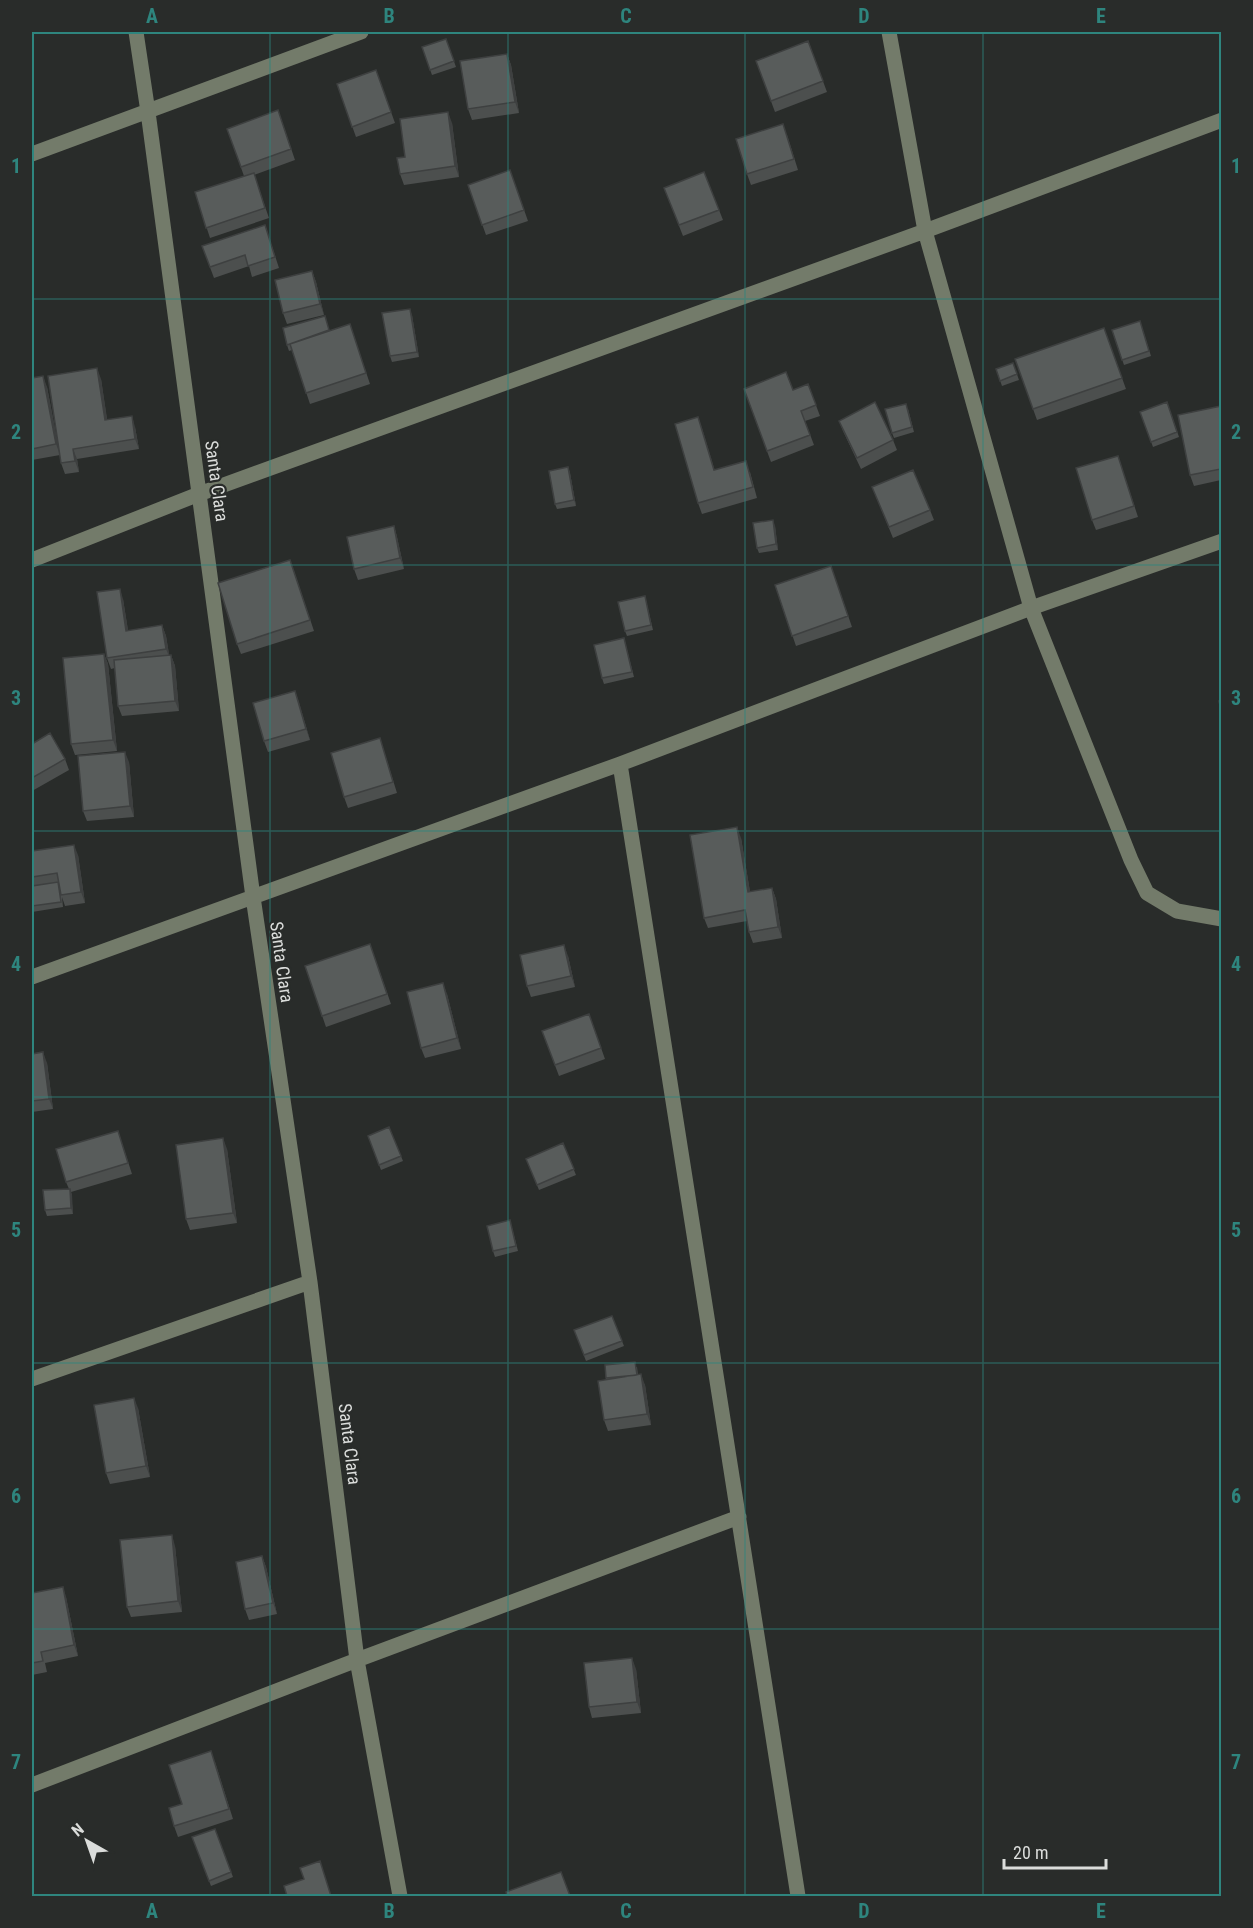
<svg xmlns="http://www.w3.org/2000/svg" width="1253" height="1928" font-family="'Roboto Condensed',sans-serif">
<style>
.lines{fill:none;stroke-linecap:round;stroke-linejoin:round}
.minor{stroke:#737b6a;stroke-width:15}
.wall{fill:#4c4f4e}
.shaded-wall{fill:#3e4040}
.building{fill:#585c5b;stroke:#3e4040;stroke-width:1.5}
.grid{fill:none;stroke:#2e857e;stroke-width:1.5;stroke-opacity:0.55}
.labels{text-anchor:middle;dominant-baseline:central;stroke-width:4.5;stroke-linejoin:round;paint-order:stroke}
.street-label{font-size:18px;fill:#dbdddb;stroke:#292c2a}
.neatline{fill:none;stroke:#2e857e;stroke-width:2}
.grid-label{font-size:20px;text-anchor:middle;font-weight:bold;fill:#2e857e}
</style>
<rect width="100%" height="100%" fill="#292c2a"/>
<g class="lines">
<path class="minor" d="M 136,32 L 148,112 L 253,897 L 310,1282 L 357,1660 L 400,1896
M 889,32 L 925,231 L 1031,608 L 1131,860 L 1147,893 L 1177,911 L 1222,919
M 32,154 L 361,32
M 32,560 L 199,494 L 925,231 L 1222,120
M 620,764 L 798,1896
M 32,977 L 620,764 L 1031,608 L 1222,541
M 32,1379 L 310,1282
M 32,1785 L 357,1660 L 739,1517"/>
</g>
<path class="wall" d="M 446,39 L 456,67 L 432,75 L 422,47 Z
M 808,41 L 827,92 L 775,112 L 756,61 Z
M 507,54 L 511,65 L 519,113 L 472,120 L 468,109 Z
M 376,70 L 395,123 L 356,137 L 337,84 Z
M 278,110 L 295,160 L 254,175 L 269,218 L 210,238 L 195,192 L 244,176 L 227,129 Z
M 452,123 L 459,177 L 404,185 L 400,174 L 405,157 Z
M 787,135 L 798,170 L 751,185 L 747,174 Z
M 510,170 L 528,221 L 486,235 L 468,185 Z
M 704,172 L 723,220 L 683,236 L 664,188 Z
M 265,225 L 279,268 L 252,277 L 249,266 L 214,278 L 202,246 Z
M 312,271 L 316,282 L 324,315 L 287,324 L 283,313 Z
M 412,315 L 419,357 L 392,362 L 390,356 Z
M 1140,321 L 1151,356 L 1124,365 L 1112,330 Z
M 350,324 L 370,384 L 310,404 L 292,350 L 289,351 L 287,345 Z
M 1104,328 L 1126,389 L 1037,420 L 1015,359 Z
M 1013,363 L 1019,380 L 1002,386 L 996,369 Z
M 32,378 L 47,387 L 60,455 L 32,460 Z
M 101,379 L 107,420 L 135,427 L 139,449 L 77,459 L 79,472 L 65,474 L 61,463 Z
M 808,384 L 820,416 L 805,421 L 814,445 L 771,462 L 744,389 L 793,390 Z
M 1167,402 L 1179,437 L 1153,447 L 1140,412 Z
M 1221,406 L 1221,480 L 1194,486 L 1190,475 Z
M 908,409 L 914,432 L 894,438 L 892,433 Z
M 698,417 L 714,470 L 750,472 L 757,498 L 702,514 L 698,503 Z
M 839,421 L 893,440 L 897,450 L 861,469 L 843,431 Z
M 1118,456 L 1138,517 L 1096,530 L 1092,520 Z
M 568,467 L 570,473 L 576,506 L 557,509 L 555,504 Z
M 872,487 L 930,510 L 934,520 L 893,538 Z
M 394,526 L 397,537 L 404,569 L 358,580 L 354,569 Z
M 775,526 L 778,550 L 759,553 L 757,548 Z
M 831,566 L 852,627 L 796,646 L 775,585 Z
M 294,571 L 314,631 L 241,654 L 237,644 Z
M 645,596 L 653,630 L 627,636 L 625,631 Z
M 123,599 L 128,631 L 162,625 L 166,636 L 169,655 L 171,655 L 175,666 L 179,711 L 122,716 L 118,706 L 115,668 L 111,669 L 107,658 Z
M 624,638 L 634,677 L 604,684 L 602,678 Z
M 104,654 L 108,664 L 117,751 L 75,755 L 71,744 Z
M 295,691 L 310,740 L 268,752 L 264,741 Z
M 380,738 L 397,793 L 348,808 L 344,797 Z
M 32,744 L 65,759 L 69,770 L 32,791 Z
M 129,762 L 134,817 L 87,821 L 83,811 Z
M 741,838 L 750,892 L 772,888 L 776,899 L 782,938 L 753,943 L 749,932 L 747,921 L 708,928 L 704,918 Z
M 32,851 L 78,855 L 85,903 L 65,906 L 62,897 L 63,907 L 32,912 Z
M 370,944 L 391,1004 L 326,1027 L 305,966 Z
M 568,956 L 575,987 L 531,997 L 527,986 Z
M 447,994 L 461,1049 L 425,1058 L 421,1048 Z
M 589,1014 L 605,1059 L 559,1076 L 542,1031 Z
M 32,1054 L 47,1063 L 53,1109 L 32,1112 Z
M 389,1127 L 403,1161 L 381,1170 L 368,1136 Z
M 118,1131 L 132,1174 L 71,1192 L 73,1214 L 47,1216 L 45,1210 L 69,1189 L 66,1182 Z
M 563,1143 L 576,1175 L 539,1190 L 526,1159 Z
M 227,1149 L 237,1223 L 190,1230 L 186,1219 Z
M 510,1220 L 518,1251 L 495,1257 L 493,1251 Z
M 612,1316 L 624,1346 L 586,1361 L 574,1330 Z
M 637,1367 L 638,1375 L 645,1385 L 651,1425 L 608,1431 L 604,1420 L 606,1378 Z
M 138,1408 L 150,1477 L 110,1484 L 106,1473 Z
M 175,1546 L 182,1612 L 131,1617 L 127,1607 Z
M 262,1556 L 266,1567 L 277,1614 L 249,1620 L 245,1609 Z
M 32,1593 L 66,1597 L 78,1656 L 45,1663 L 47,1672 L 32,1675 Z
M 636,1669 L 641,1713 L 592,1718 L 589,1707 Z
M 215,1762 L 233,1819 L 178,1837 L 174,1826 L 182,1804 Z
M 215,1829 L 233,1877 L 211,1886 L 192,1837 Z"/>
<path class="shaded-wall" d="M 507,54 L 511,65 L 519,113 L 515,102 Z
M 448,112 L 452,123 L 459,177 L 455,166 Z
M 312,271 L 316,282 L 324,315 L 320,304 Z
M 410,309 L 412,315 L 419,357 L 417,352 Z
M 97,368 L 101,379 L 109,431 L 105,420 Z
M 43,376 L 47,387 L 60,455 L 56,444 Z
M 132,416 L 135,427 L 139,449 L 135,439 Z
M 698,417 L 702,428 L 718,481 L 714,470 Z
M 73,449 L 77,459 L 79,472 L 75,461 Z
M 568,467 L 570,473 L 576,506 L 574,500 Z
M 773,520 L 775,526 L 778,550 L 776,544 Z
M 394,526 L 397,537 L 404,569 L 400,558 Z
M 120,589 L 123,599 L 130,642 L 126,631 Z
M 162,625 L 166,636 L 170,659 L 166,649 Z
M 104,654 L 108,664 L 117,751 L 113,740 Z
M 171,655 L 175,666 L 179,711 L 175,701 Z
M 295,691 L 299,702 L 310,740 L 306,729 Z
M 125,752 L 129,762 L 134,817 L 130,806 Z
M 737,827 L 741,838 L 752,903 L 748,892 Z
M 74,845 L 78,855 L 85,903 L 81,892 Z
M 772,888 L 776,899 L 782,938 L 778,927 Z
M 564,945 L 568,956 L 575,987 L 571,976 Z
M 443,983 L 447,994 L 461,1049 L 457,1038 Z
M 43,1052 L 47,1063 L 53,1109 L 49,1099 Z
M 223,1138 L 227,1149 L 237,1223 L 233,1213 Z
M 70,1189 L 72,1194 L 73,1214 L 71,1208 Z
M 641,1374 L 645,1385 L 651,1425 L 647,1414 Z
M 134,1398 L 138,1408 L 150,1477 L 146,1466 Z
M 172,1535 L 175,1546 L 182,1612 L 178,1601 Z
M 262,1556 L 266,1567 L 277,1614 L 273,1603 Z
M 63,1587 L 66,1597 L 78,1656 L 74,1645 Z
M 632,1658 L 636,1669 L 641,1713 L 637,1702 Z"/>
<path class="building" d="M 446,39 L 454,61 L 430,70 L 422,47 Z
M 808,41 L 823,81 L 771,101 L 756,61 Z
M 507,54 L 515,102 L 468,109 L 460,61 Z
M 376,70 L 391,112 L 352,127 L 337,84 Z
M 278,110 L 291,149 L 241,167 L 227,129 Z
M 448,112 L 455,166 L 400,174 L 397,158 L 405,157 L 400,119 Z
M 783,124 L 794,159 L 747,174 L 736,139 Z
M 510,170 L 524,210 L 482,225 L 468,185 Z
M 704,172 L 719,210 L 679,225 L 664,188 Z
M 254,173 L 265,208 L 206,228 L 195,192 Z
M 265,225 L 275,257 L 248,266 L 245,255 L 210,267 L 202,246 Z
M 312,271 L 320,304 L 283,313 L 275,280 Z
M 410,309 L 417,352 L 390,356 L 382,313 Z
M 325,316 L 329,330 L 287,345 L 283,328 Z
M 1140,321 L 1149,351 L 1122,360 L 1112,330 Z
M 350,324 L 366,373 L 306,393 L 290,344 Z
M 1104,328 L 1122,378 L 1033,409 L 1015,359 Z
M 1013,363 L 1017,374 L 1000,381 L 996,369 Z
M 97,368 L 105,420 L 132,416 L 135,439 L 73,449 L 75,461 L 61,463 L 48,376 Z
M 786,372 L 793,390 L 808,384 L 816,405 L 801,411 L 810,435 L 767,451 L 744,389 Z
M 43,376 L 56,444 L 32,449 L 32,378 Z
M 875,402 L 893,440 L 857,458 L 839,421 Z
M 1167,402 L 1177,432 L 1151,442 L 1140,412 Z
M 906,404 L 912,427 L 892,433 L 885,409 Z
M 1221,406 L 1221,469 L 1190,475 L 1178,415 Z
M 698,417 L 714,470 L 746,461 L 753,487 L 698,503 L 675,424 Z
M 1118,456 L 1134,506 L 1092,520 L 1076,468 Z
M 568,467 L 574,500 L 555,504 L 549,471 Z
M 913,470 L 930,510 L 889,527 L 872,487 Z
M 773,520 L 776,544 L 757,548 L 753,523 Z
M 394,526 L 400,558 L 354,569 L 347,537 Z
M 290,560 L 310,620 L 237,644 L 218,583 Z
M 831,566 L 848,616 L 792,636 L 775,585 Z
M 120,589 L 126,631 L 162,625 L 166,649 L 107,658 L 97,592 Z
M 645,596 L 651,625 L 625,631 L 618,602 Z
M 624,638 L 632,672 L 602,678 L 594,645 Z
M 104,654 L 113,740 L 71,744 L 63,658 Z
M 171,655 L 175,701 L 118,706 L 114,660 Z
M 295,691 L 306,729 L 264,741 L 253,703 Z
M 1221,700 L 1221,710 L 1219,701 Z
M 50,733 L 65,759 L 32,778 L 32,744 Z
M 380,738 L 393,782 L 344,797 L 331,753 Z
M 125,752 L 130,806 L 83,811 L 78,756 Z
M 737,827 L 748,892 L 772,888 L 778,927 L 749,932 L 745,910 L 704,918 L 690,835 Z
M 74,845 L 81,892 L 61,895 L 57,873 L 32,877 L 32,851 Z
M 58,882 L 61,902 L 32,906 L 32,886 Z
M 370,944 L 387,994 L 322,1016 L 305,966 Z
M 564,945 L 571,976 L 527,986 L 520,955 Z
M 443,983 L 457,1038 L 421,1048 L 407,992 Z
M 589,1014 L 601,1048 L 555,1065 L 542,1031 Z
M 43,1052 L 49,1099 L 32,1101 L 32,1054 Z
M 389,1127 L 401,1156 L 379,1165 L 368,1136 Z
M 118,1131 L 128,1163 L 66,1182 L 56,1149 Z
M 223,1138 L 233,1213 L 186,1219 L 176,1145 Z
M 563,1143 L 574,1169 L 537,1185 L 526,1159 Z
M 70,1189 L 71,1208 L 45,1210 L 43,1190 Z
M 510,1220 L 516,1246 L 493,1251 L 487,1226 Z
M 612,1316 L 622,1341 L 584,1355 L 574,1330 Z
M 635,1362 L 637,1375 L 606,1378 L 605,1365 Z
M 641,1374 L 647,1414 L 604,1420 L 598,1381 Z
M 134,1398 L 146,1466 L 106,1473 L 94,1405 Z
M 172,1535 L 178,1601 L 127,1607 L 120,1540 Z
M 262,1556 L 273,1603 L 245,1609 L 236,1562 Z
M 63,1587 L 74,1645 L 41,1652 L 43,1661 L 32,1663 L 32,1593 Z
M 632,1658 L 637,1702 L 589,1707 L 584,1663 Z
M 211,1751 L 229,1809 L 174,1826 L 169,1808 L 182,1804 L 169,1765 Z
M 215,1829 L 231,1872 L 209,1881 L 192,1837 Z
M 320,1861 L 331,1896 L 287,1896 L 284,1886 L 304,1879 L 300,1868 Z
M 561,1872 L 570,1896 L 507,1896 L 506,1892 Z"/>
<path class="grid" d="M 270,32 L 270,1896M 508,32 L 508,1896M 745,32 L 745,1896M 983,32 L 983,1896M 32,299 L 1222,299M 32,565 L 1222,565M 32,831 L 1222,831M 32,1097 L 1222,1097M 32,1363 L 1222,1363M 32,1629 L 1222,1629"/>
<g class="labels">
<g class="street-label">
<text transform="translate(217 481) rotate(82)">Santa Clara</text>
<text transform="translate(282 962) rotate(82)">Santa Clara</text>
<text transform="translate(350 1444) rotate(83)">Santa Clara</text>
</g>
</g>
<rect width="1253" height="1928" fill="none" stroke="#292c2a" stroke-width="66"/>
<g transform="translate(87 1841) rotate(320)" stroke="#292c2a" stroke-width="4.5" paint-order="stroke">
<path d="M0-4.5L10 22L0 15L-10 22Z" fill="#dbdddb"/>
<text y="-9" font-size="16" font-weight="bold" text-anchor="middle" fill="#dbdddb">N</text>
</g>
<path d="M1004 1859v9h102v-9" fill="none" stroke="#dbdddb" stroke-width="3"/>
<text x="1013" y="1859" font-size="18" fill="#dbdddb" stroke="#292c2a" stroke-width="4.5" paint-order="stroke">20 m</text>
<rect x="33" y="33" width="1187" height="1862" class="neatline"/>
<g class="grid-label">
<text x="152" y="23">A</text>
<text x="389" y="23">B</text>
<text x="626" y="23">C</text>
<text x="864" y="23">D</text>
<text x="1101" y="23">E</text>
<text x="16" y="173">1</text>
<text x="1236" y="173">1</text>
<text x="16" y="439">2</text>
<text x="1236" y="439">2</text>
<text x="16" y="705">3</text>
<text x="1236" y="705">3</text>
<text x="16" y="971">4</text>
<text x="1236" y="971">4</text>
<text x="16" y="1237">5</text>
<text x="1236" y="1237">5</text>
<text x="16" y="1503">6</text>
<text x="1236" y="1503">6</text>
<text x="16" y="1769">7</text>
<text x="1236" y="1769">7</text>
<text x="152" y="1918">A</text>
<text x="389" y="1918">B</text>
<text x="626" y="1918">C</text>
<text x="864" y="1918">D</text>
<text x="1101" y="1918">E</text>
</g>
</svg>
